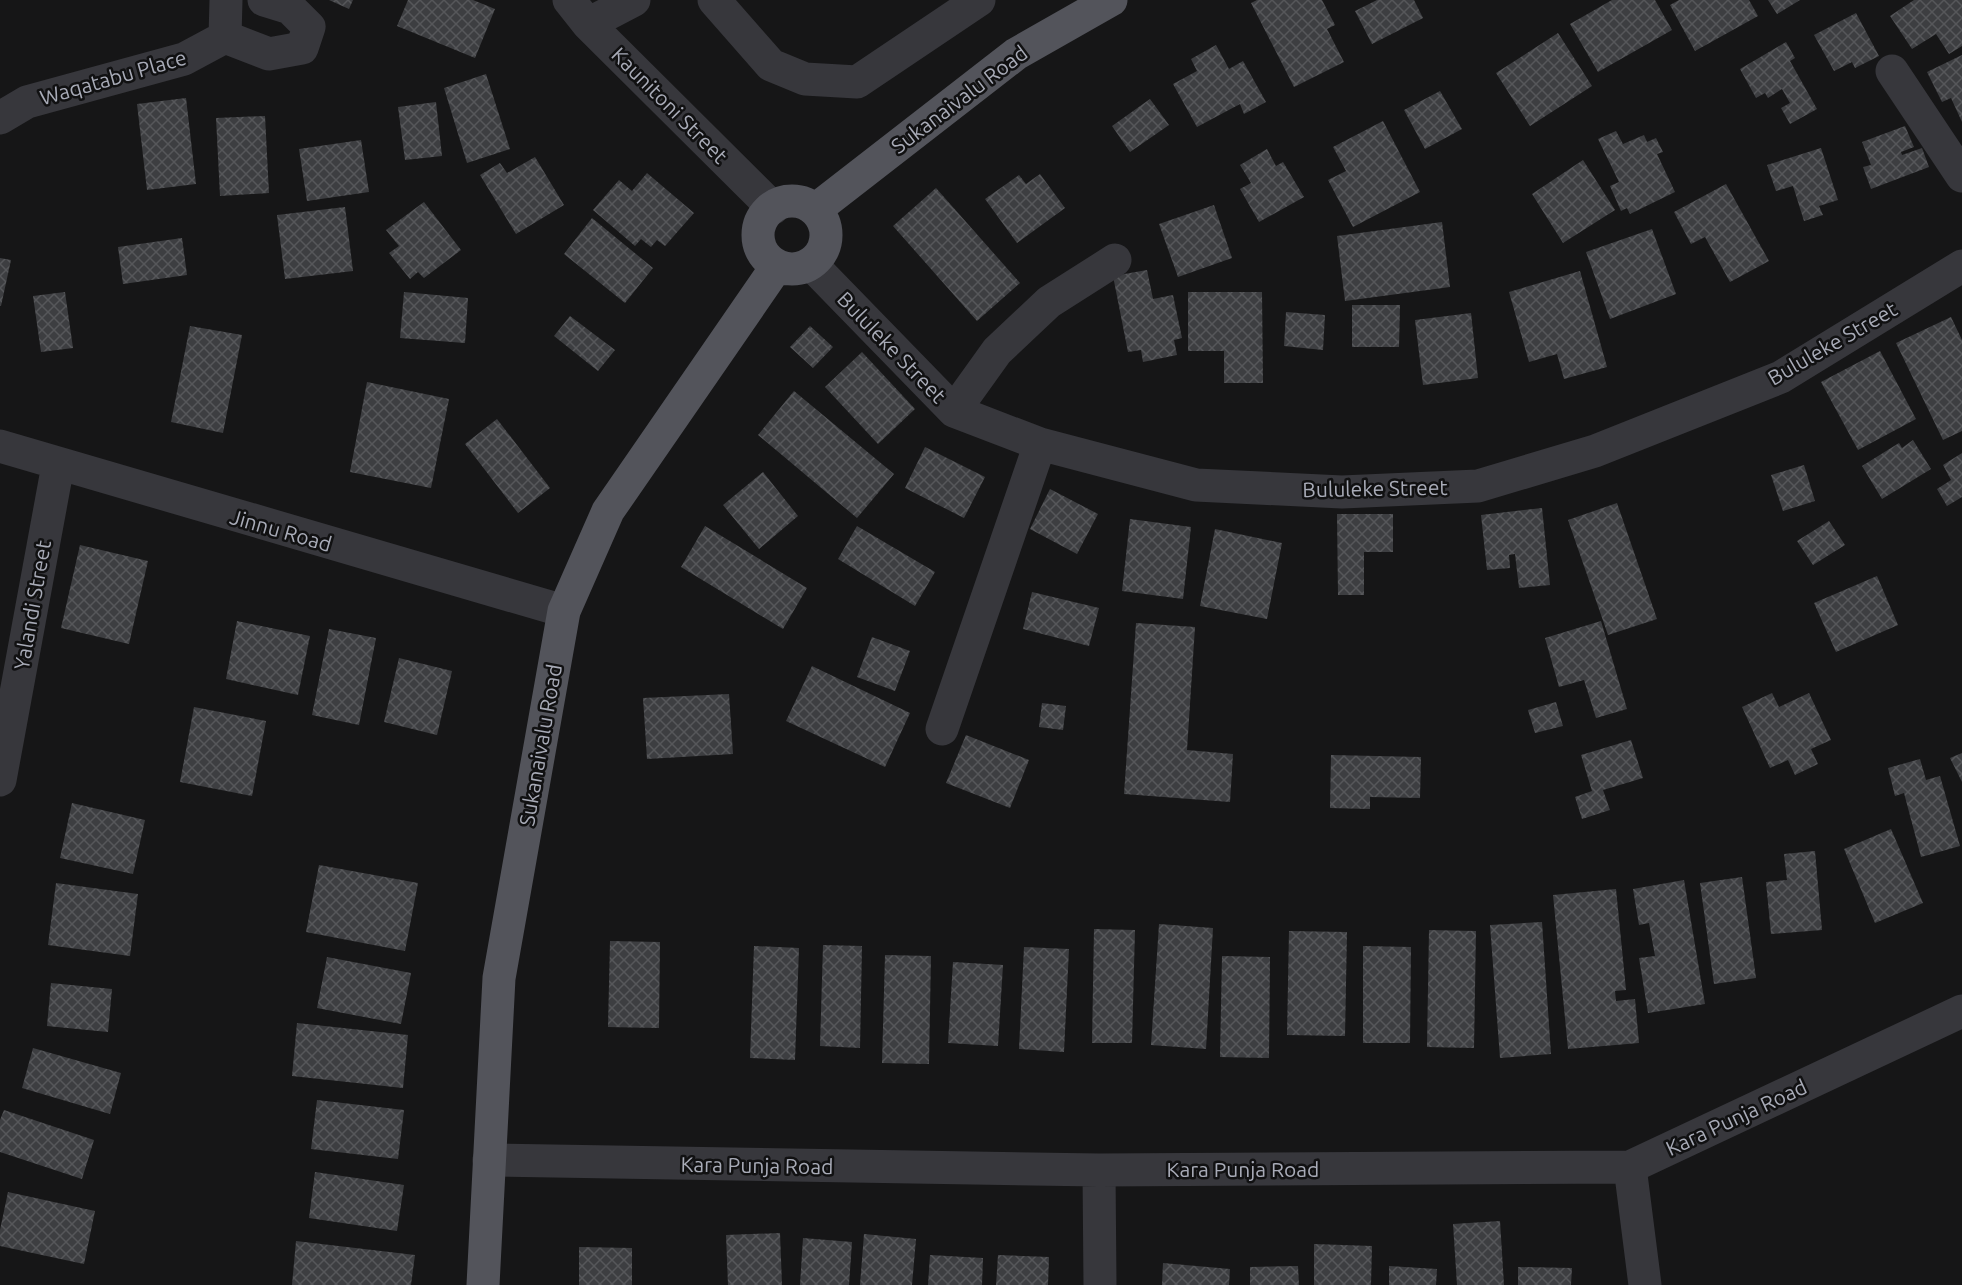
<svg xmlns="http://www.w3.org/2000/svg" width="1962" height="1285" font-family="Ubuntu,sans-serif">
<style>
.building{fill:url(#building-cross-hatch)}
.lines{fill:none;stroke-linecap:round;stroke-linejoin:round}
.minor{stroke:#37373c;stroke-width:33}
.major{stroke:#53545b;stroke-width:33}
.labels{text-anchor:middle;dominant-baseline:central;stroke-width:5;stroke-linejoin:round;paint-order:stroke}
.street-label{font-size:21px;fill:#a8abb7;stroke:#111112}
</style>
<defs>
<pattern id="building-cross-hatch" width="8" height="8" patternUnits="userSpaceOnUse" patternTransform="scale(1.5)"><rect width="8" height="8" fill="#3d3e41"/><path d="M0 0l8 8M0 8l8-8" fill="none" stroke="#56575a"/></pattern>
</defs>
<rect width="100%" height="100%" fill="#161617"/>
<path class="building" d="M 329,0 L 353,0 L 349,9 Z
M 408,0 L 473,0 L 495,9 L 475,58 L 397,26 Z
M 1257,0 L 1322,0 L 1335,25 L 1327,29 L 1344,62 L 1294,87 L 1251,3 Z
M 1377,0 L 1414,0 L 1423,18 L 1372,44 L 1355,11 Z
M 1612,0 L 1655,0 L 1672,30 L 1598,72 L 1570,24 Z
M 1679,0 L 1749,0 L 1758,16 L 1695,51 L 1670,5 Z
M 1768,0 L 1800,0 L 1777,14 Z
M 1914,0 L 1962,0 L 1962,46 L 1949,54 L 1936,34 L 1912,49 L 1890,16 Z
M 1856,13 L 1879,56 L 1855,68 L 1852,62 L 1834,71 L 1814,35 Z
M 1558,33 L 1592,86 L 1530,126 L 1496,73 Z
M 1786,42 L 1795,58 L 1790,61 L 1817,109 L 1790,124 L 1781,108 L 1790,103 L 1782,89 L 1768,98 L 1765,93 L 1756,98 L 1740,69 Z
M 1216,45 L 1229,69 L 1243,61 L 1266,102 L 1244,114 L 1240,104 L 1197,127 L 1173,84 L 1197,71 L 1191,59 Z
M 1962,55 L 1962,122 L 1951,98 L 1942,102 L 1927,72 Z
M 486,74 L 510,149 L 467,163 L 444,88 Z
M 1440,91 L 1462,129 L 1425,149 L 1404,110 Z
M 186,98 L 196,184 L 147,190 L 137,104 Z
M 1150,99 L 1169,125 L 1130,152 L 1112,126 Z
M 436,102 L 442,156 L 405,160 L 398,107 Z
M 265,116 L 269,193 L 220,196 L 216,118 Z
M 1383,121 L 1420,192 L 1353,227 L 1328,180 L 1346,171 L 1333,147 Z
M 1905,126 L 1914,147 L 1901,152 L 1902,155 L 1922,148 L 1929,167 L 1871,189 L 1863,167 L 1871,165 L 1862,142 Z
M 1616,131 L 1623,144 L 1644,135 L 1647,142 L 1656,138 L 1663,152 L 1657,154 L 1675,192 L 1630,214 L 1627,208 L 1621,211 L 1610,186 L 1619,182 L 1598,139 Z
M 361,140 L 369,192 L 307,201 L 299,149 Z
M 1821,148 L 1838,200 L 1819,206 L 1823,215 L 1804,221 L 1793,186 L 1776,191 L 1767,165 Z
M 1267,149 L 1276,166 L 1283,162 L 1304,197 L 1259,222 L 1240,189 L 1251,183 L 1240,165 Z
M 535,157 L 564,205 L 516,234 L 480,175 L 500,163 L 507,173 Z
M 1583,160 L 1615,210 L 1563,243 L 1532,194 Z
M 647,173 L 694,213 L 665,246 L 657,240 L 651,247 L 641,239 L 635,246 L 593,210 L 619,180 L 632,191 Z
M 1040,174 L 1065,208 L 1017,243 L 985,199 L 1019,175 L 1026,184 Z
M 1726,184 L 1769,261 L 1730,282 L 1705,237 L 1691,244 L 1674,212 Z
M 936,188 L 1020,283 L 977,321 L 893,226 Z
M 424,202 L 461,250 L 424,278 L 418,272 L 410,279 L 389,253 L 399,246 L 386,230 Z
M 1214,205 L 1232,258 L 1178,277 L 1159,224 Z
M 345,207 L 353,271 L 285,279 L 277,215 Z
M 592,218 L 653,268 L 625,303 L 564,254 Z
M 1442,222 L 1450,287 L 1345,301 L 1337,236 Z
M 1652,229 L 1676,294 L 1610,319 L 1586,252 Z
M 182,238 L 187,275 L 123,284 L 118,247 Z
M 0,258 L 11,260 L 1,306 L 0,306 Z
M 1147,270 L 1153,299 L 1173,295 L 1182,338 L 1174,340 L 1177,355 L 1143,362 L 1141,350 L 1128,352 L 1113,276 Z
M 1580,271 L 1607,367 L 1564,379 L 1557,354 L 1529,362 L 1509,292 Z
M 65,292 L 73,348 L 41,352 L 33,296 Z
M 404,292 L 468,298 L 465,343 L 400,338 Z
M 1188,292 L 1262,292 L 1263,383 L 1224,383 L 1224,351 L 1188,351 Z
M 1352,305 L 1400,305 L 1399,347 L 1352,347 Z
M 1286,312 L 1325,315 L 1323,350 L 1284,346 Z
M 1471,313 L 1478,378 L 1423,385 L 1415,320 Z
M 570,316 L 615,350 L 598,371 L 554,336 Z
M 1951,317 L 1962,340 L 1962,431 L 1943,440 L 1896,343 Z
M 190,326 L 242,335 L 223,433 L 171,422 Z
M 810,326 L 833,347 L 813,368 L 790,347 Z
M 1880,351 L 1916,419 L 1858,450 L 1821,382 Z
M 862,352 L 915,409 L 878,444 L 825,387 Z
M 367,382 L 449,399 L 431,488 L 350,472 Z
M 794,391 L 894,474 L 857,518 L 758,435 Z
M 497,419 L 550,488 L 518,513 L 465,444 Z
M 1913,440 L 1931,469 L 1882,499 L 1862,466 L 1899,443 L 1902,448 Z
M 925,447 L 985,477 L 964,518 L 905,488 Z
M 1962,453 L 1962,497 L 1947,506 L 1937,489 L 1951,480 L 1943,465 Z
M 1804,465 L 1815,501 L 1783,511 L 1771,475 Z
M 763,472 L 798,516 L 759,549 L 723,505 Z
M 1050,489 L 1098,514 L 1077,554 L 1030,529 Z
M 1617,503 L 1657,619 L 1608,635 L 1568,520 Z
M 1542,508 L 1550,585 L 1519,588 L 1515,554 L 1509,555 L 1510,568 L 1487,570 L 1481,515 Z
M 1337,514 L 1393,514 L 1393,552 L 1364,552 L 1364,595 L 1338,595 Z
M 1130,519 L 1191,527 L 1183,599 L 1122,591 Z
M 1829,521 L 1845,545 L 1813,565 L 1797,541 Z
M 705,526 L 807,588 L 783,629 L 681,567 Z
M 857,526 L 935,572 L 915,606 L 838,559 Z
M 1215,529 L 1282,543 L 1267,619 L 1200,606 Z
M 80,545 L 148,561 L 129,644 L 61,628 Z
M 1877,576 L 1898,625 L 1836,652 L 1814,603 Z
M 1032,592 L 1099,608 L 1089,646 L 1023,629 Z
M 237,621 L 310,636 L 298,695 L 226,679 Z
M 1601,621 L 1627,709 L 1596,718 L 1584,680 L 1559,687 L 1545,638 Z
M 1136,623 L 1195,627 L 1187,750 L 1233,754 L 1230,802 L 1124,794 Z
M 329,629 L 376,638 L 359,725 L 312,715 Z
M 872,637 L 910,651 L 895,691 L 857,677 Z
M 399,658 L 452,671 L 437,735 L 384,722 Z
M 812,666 L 910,713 L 885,767 L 786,721 Z
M 1772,693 L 1779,707 L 1809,693 L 1831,740 L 1811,749 L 1818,764 L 1795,775 L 1788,760 L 1770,768 L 1742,707 Z
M 729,694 L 733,754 L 647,759 L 643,698 Z
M 1556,702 L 1563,726 L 1535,733 L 1528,710 Z
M 1042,703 L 1066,706 L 1063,730 L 1039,727 Z
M 194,707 L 266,721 L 252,796 L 180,782 Z
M 966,735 L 1029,760 L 1010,808 L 946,783 Z
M 1631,740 L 1643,778 L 1603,790 L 1610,810 L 1582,819 L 1575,797 L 1592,791 L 1581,755 Z
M 1962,753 L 1962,782 L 1950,758 Z
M 1331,755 L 1421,757 L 1420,798 L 1370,797 L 1370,809 L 1330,808 Z
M 1920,759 L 1926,780 L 1940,776 L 1960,846 L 1921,857 L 1904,793 L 1895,796 L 1888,768 Z
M 72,803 L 145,820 L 133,874 L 60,858 Z
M 1891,829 L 1923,903 L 1875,923 L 1844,849 Z
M 1815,851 L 1822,930 L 1771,934 L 1766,882 L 1787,880 L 1784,854 Z
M 319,865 L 418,883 L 405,951 L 306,932 Z
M 1742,877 L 1756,978 L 1714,984 L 1700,883 Z
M 1684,880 L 1705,1004 L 1648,1013 L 1639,958 L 1655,956 L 1649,923 L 1639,925 L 1633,889 Z
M 56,883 L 138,894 L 130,956 L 48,945 Z
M 1616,889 L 1626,990 L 1615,991 L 1616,1001 L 1635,999 L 1639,1043 L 1568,1049 L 1553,895 Z
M 1542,922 L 1551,1054 L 1500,1058 L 1490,925 Z
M 1159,924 L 1213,928 L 1206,1049 L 1151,1045 Z
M 1094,929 L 1135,930 L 1132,1043 L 1092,1043 Z
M 1429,930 L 1476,931 L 1474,1048 L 1427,1047 Z
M 1289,931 L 1347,932 L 1345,1036 L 1287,1035 Z
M 610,941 L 660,942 L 659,1028 L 608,1027 Z
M 823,945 L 862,946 L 860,1048 L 820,1046 Z
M 754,946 L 799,948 L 795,1060 L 750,1058 Z
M 1363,946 L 1411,947 L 1410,1043 L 1363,1043 Z
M 1024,947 L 1069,949 L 1064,1052 L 1019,1049 Z
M 885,955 L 931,956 L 929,1064 L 882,1063 Z
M 1222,956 L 1270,957 L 1269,1058 L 1220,1057 Z
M 327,957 L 411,973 L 401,1024 L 317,1008 Z
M 953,962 L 1003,965 L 998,1046 L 948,1043 Z
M 51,983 L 112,989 L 108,1032 L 47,1026 Z
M 297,1023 L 408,1035 L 403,1088 L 292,1076 Z
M 33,1048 L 121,1073 L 110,1114 L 22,1088 Z
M 317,1100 L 404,1110 L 398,1159 L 311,1149 Z
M 4,1110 L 94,1140 L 82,1179 L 0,1152 L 0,1120 Z
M 315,1172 L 404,1185 L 397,1231 L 309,1218 Z
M 8,1192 L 95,1211 L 84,1264 L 0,1246 L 0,1230 Z
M 1500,1221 L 1504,1285 L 1457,1285 L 1453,1224 Z
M 780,1233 L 782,1285 L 728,1285 L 726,1235 Z
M 864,1234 L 916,1239 L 912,1285 L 860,1285 Z
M 803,1238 L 852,1242 L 849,1285 L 800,1285 Z
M 296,1241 L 415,1255 L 411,1285 L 292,1285 Z
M 1314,1244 L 1372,1246 L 1371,1285 L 1314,1285 Z
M 579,1247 L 632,1248 L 632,1285 L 579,1285 Z
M 930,1255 L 983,1258 L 982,1285 L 928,1285 Z
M 998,1255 L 1049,1257 L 1048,1285 L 996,1285 Z
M 1163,1263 L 1230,1269 L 1229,1285 L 1162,1285 Z
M 1298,1266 L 1299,1285 L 1250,1285 L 1250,1267 Z
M 1389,1266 L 1437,1269 L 1436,1285 L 1389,1285 Z
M 1518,1267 L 1572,1268 L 1571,1285 L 1518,1285 Z"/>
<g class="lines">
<path class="minor" d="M 569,0 L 588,24 L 773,208
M 714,0 L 771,65 L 805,79 L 857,82 L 979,0
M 588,24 L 634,0
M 225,37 L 269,54 L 302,48 L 309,27 L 290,8 L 264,0
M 1892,71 L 1962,176
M 0,118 L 27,102 L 184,59 L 225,37 L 226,0
M 811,264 L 954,411 L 1040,444 L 1196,485 L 1342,492 L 1478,486 L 1595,451 L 1781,377 L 1962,266
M 954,411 L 997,351 L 1049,302 L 1115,260
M 0,446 L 564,611
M 942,729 L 1040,444
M 0,780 L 58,465
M 489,1160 L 1099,1170 L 1630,1167 L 1962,1011
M 1630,1167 L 1645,1285
M 1099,1170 L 1100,1285"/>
<path class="major" d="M758 235a34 34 0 1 1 68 0a34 34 0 1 1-68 0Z
M 815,210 L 1016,54 L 1111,0
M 483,1285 L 499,978 L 564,611 L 608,511 L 777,266"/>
</g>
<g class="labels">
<g class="street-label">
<text transform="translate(113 77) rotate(-16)">Waqatabu Place</text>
<text transform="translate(959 99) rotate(-37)">Sukanaivalu Road</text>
<text transform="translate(670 105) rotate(45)">Kaunitoni Street</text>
<text transform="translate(1832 343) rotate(-30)">Bululeke Street</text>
<text transform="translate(892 347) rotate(46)">Bululeke Street</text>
<text transform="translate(1375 488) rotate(-1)">Bululeke Street</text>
<text transform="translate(281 530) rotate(16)">Jinnu Road</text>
<text transform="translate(32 605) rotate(-80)">Yalandi Street</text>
<text transform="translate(540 745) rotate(-80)">Sukanaivalu Road</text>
<text transform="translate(1736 1117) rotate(-25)">Kara Punja Road</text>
<text transform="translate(757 1165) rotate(1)">Kara Punja Road</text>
<text x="1243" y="1169">Kara Punja Road</text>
</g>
</g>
</svg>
